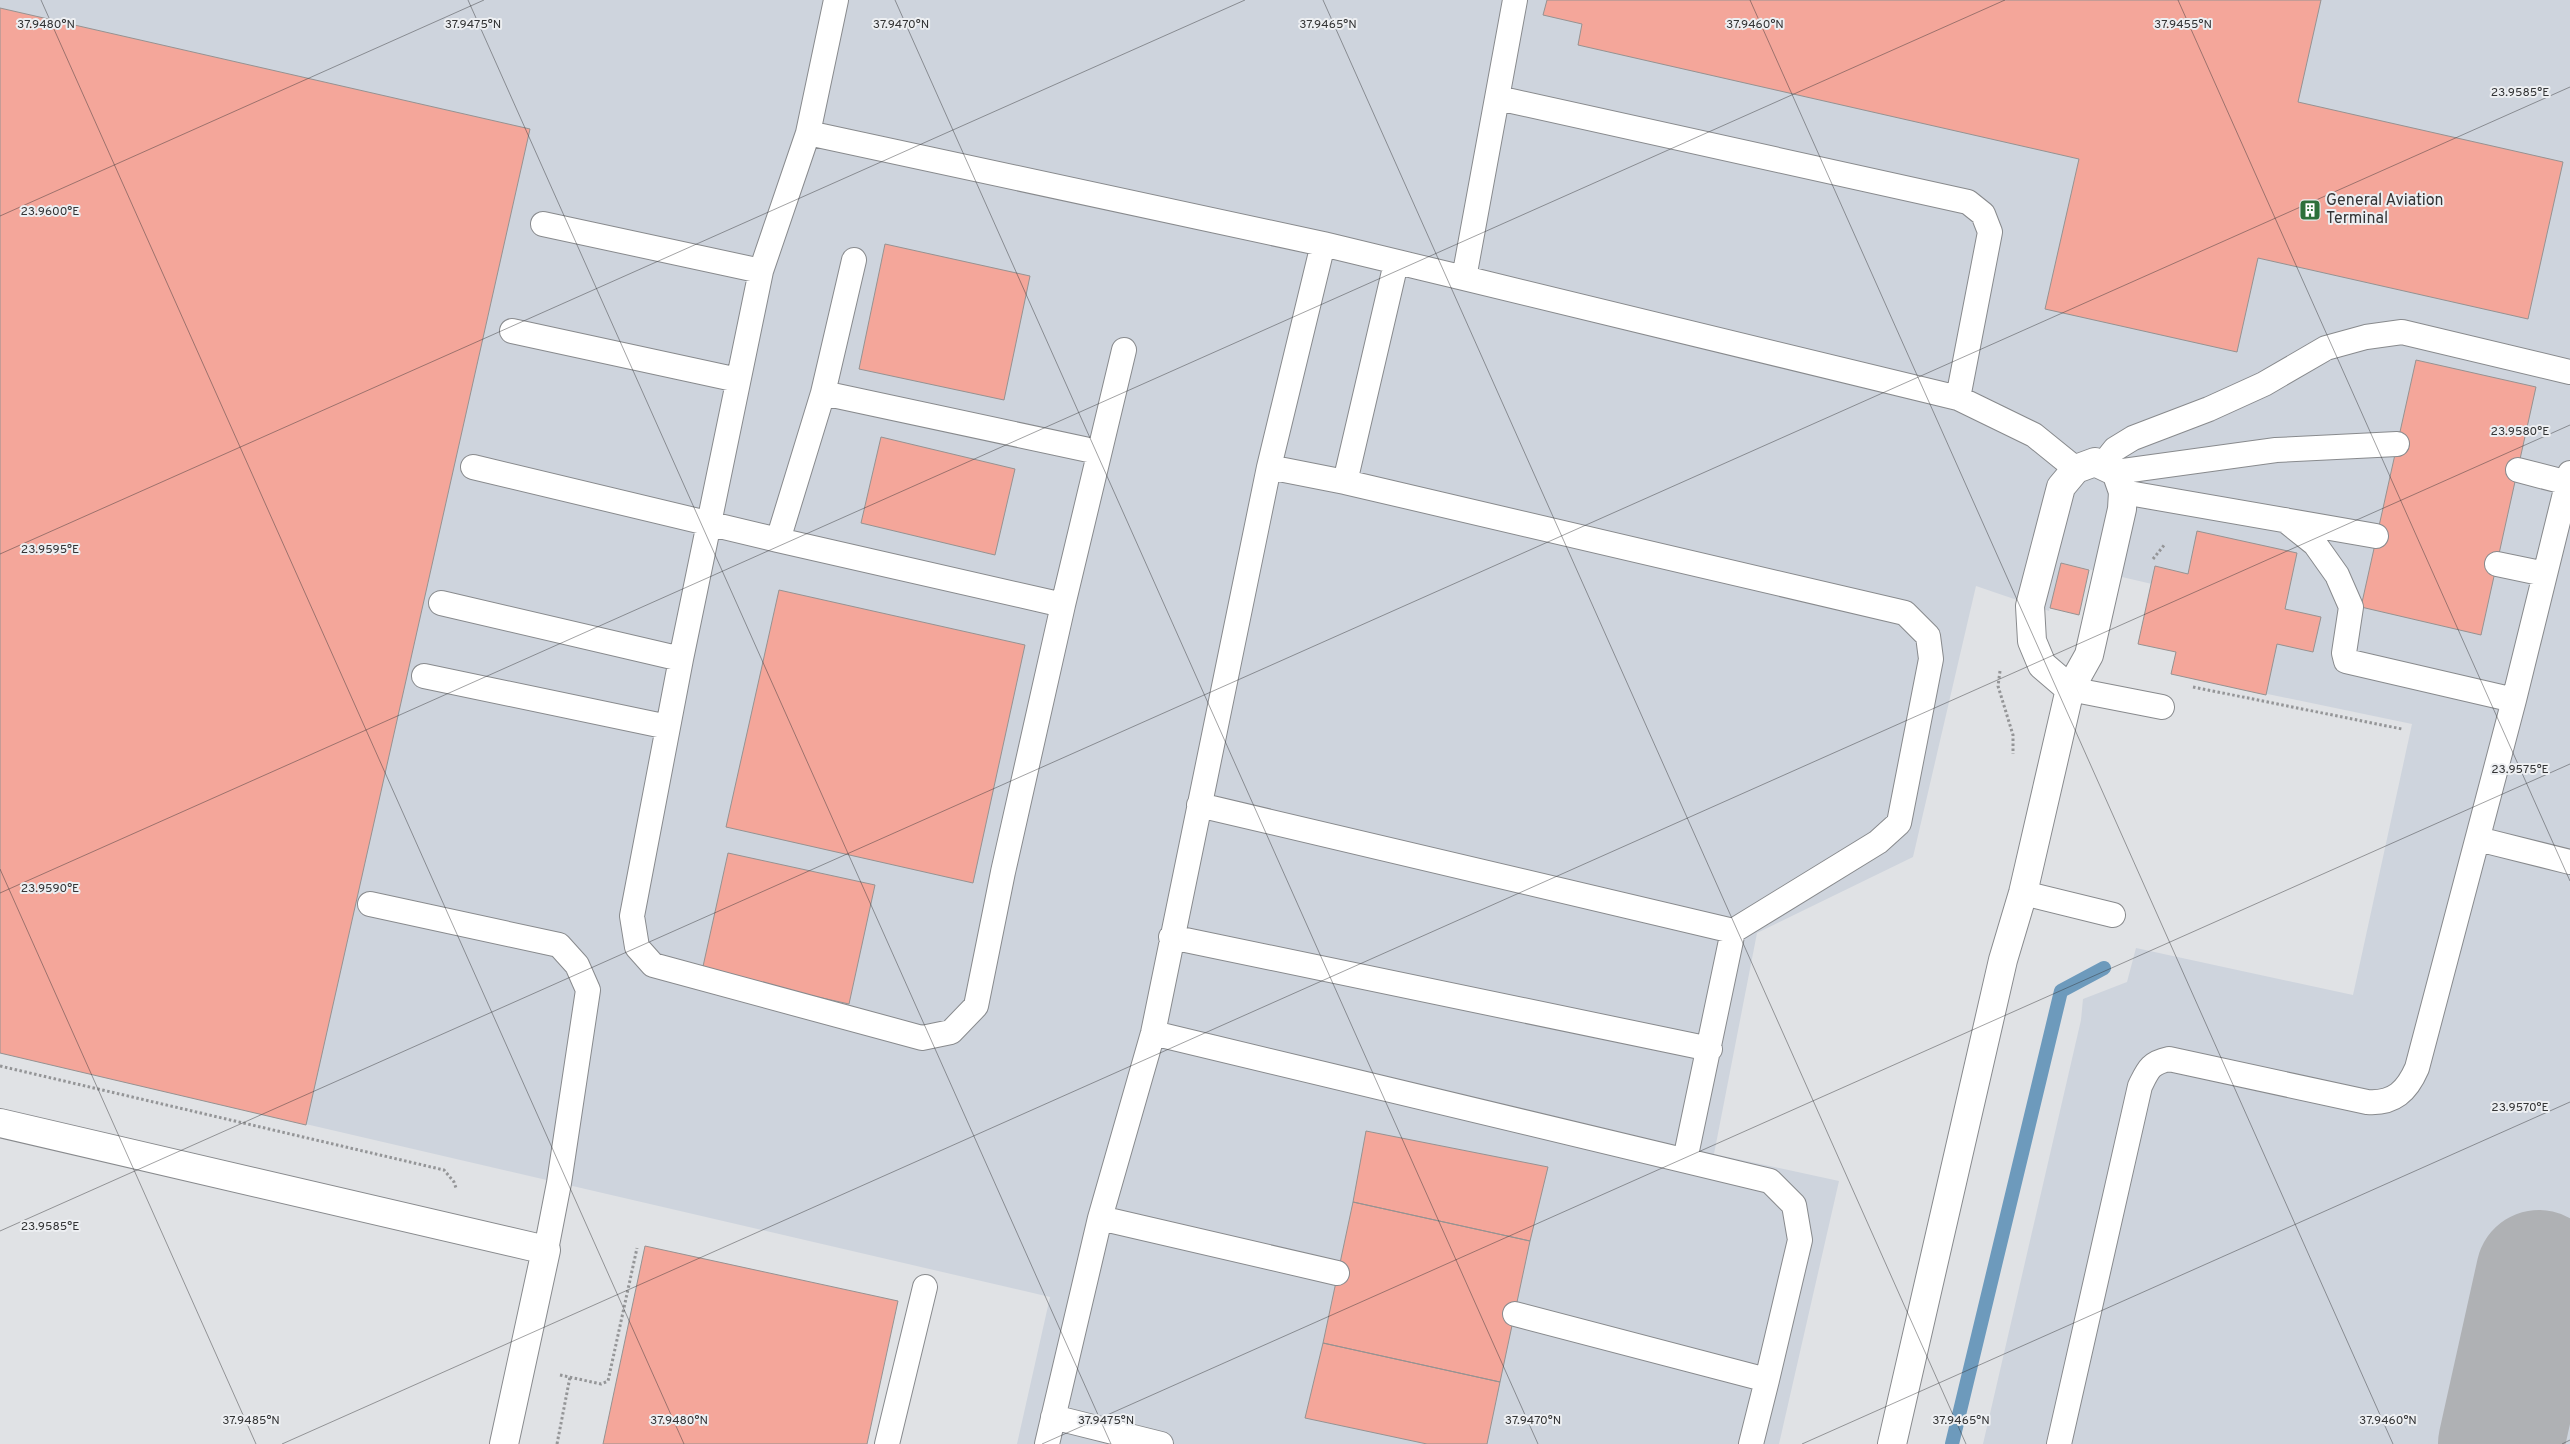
<svg xmlns="http://www.w3.org/2000/svg" width="2570" height="1444" font-family="Overpass,sans-serif">
<style>
.built{fill:#ced4dd}
.lines{fill:none;stroke-linecap:round;stroke-linejoin:round}
.stream{stroke:#6d9abc;stroke-width:14}
.taxiway{stroke:#afb1b4;stroke-width:126}
.building{fill:#f4a69a;stroke:#969291}
.lane-casing{stroke:#888a8d;stroke-width:26}
.street-casing{stroke:#888a8d;stroke-width:30}
.path{stroke:#949597;stroke-width:3;stroke-dasharray:2.5 2.5;stroke-linecap:butt}
.lane{stroke:#fff;stroke-width:24}
.street{stroke:#fff;stroke-width:28}
.ticks{fill:none;stroke:#333435;stroke-width:1;stroke-opacity:0.45}
.labels{text-anchor:middle;dominant-baseline:central;stroke-width:4;stroke-linejoin:round;paint-order:stroke}
.poi-label{font-size:16px;fill:#333435;stroke:#edeff2;text-anchor:start}
.ticks-label{font-size:12px;text-anchor:middle;fill:#333435;stroke:#edeff2;stroke-width:4;stroke-linejoin:round;paint-order:stroke}
</style>
<rect width="100%" height="100%" fill="#e0e2e5"/>
<path class="built" d="M 0,0 L 2570,0 L 2570,1444 L 1983,1444 L 2081,1020 L 2083,999 L 2127,982 L 2136,948 L 2353,995 L 2412,724 L 2171,674 L 2176,652 L 2152,584 L 2062,563 L 2049,611 L 1976,586 L 1913,857 L 1757,933 L 1714,1154 L 1839,1181 L 1779,1444 L 1017,1444 L 1050,1297 L 0,1053 Z"/>
<g class="lines">
<path class="stream" d="M 1952,1444 L 2061,991 L 2104,968"/>
<path class="taxiway" d="M 2501,1444 L 2539,1273"/>
</g>
<path class="building" d="M 1547,0 L 2321,0 L 2298,102 L 2563,162 L 2528,319 L 2258,258 L 2237,352 L 2045,309 L 2079,159 L 1578,45 L 1582,24 L 1543,15 Z
M 0,8 L 530,129 L 306,1125 L 0,1053 Z
M 885,244 L 1030,276 L 1004,400 L 859,369 Z
M 2416,360 L 2536,387 L 2481,635 L 2361,607 Z
M 881,437 L 1015,469 L 995,555 L 861,523 Z
M 2197,531 L 2297,553 L 2285,609 L 2321,617 L 2313,652 L 2277,644 L 2266,695 L 2171,674 L 2176,652 L 2138,644 L 2155,566 L 2188,574 Z
M 2061,563 L 2089,570 L 2079,615 L 2050,608 Z
M 779,590 L 1025,645 L 973,883 L 726,827 Z
M 728,853 L 875,885 L 849,1004 L 702,971 Z
M 1366,1131 L 1548,1167 L 1530,1241 L 1353,1202 Z
M 1353,1202 L 1530,1241 L 1500,1382 L 1323,1343 Z
M 645,1246 L 898,1301 L 867,1444 L 603,1444 Z
M 1323,1343 L 1500,1382 L 1487,1444 L 1427,1444 L 1305,1418 Z"/>
<g class="lines">
<g class="lane-casing">
<path id="lane" d="M 1515,0 L 1464,278 L 1958,398 L 2034,435 L 2076,469
M 1498,98 L 1968,202 L 1983,214 L 1990,232 L 1958,398
M 808,133 L 1323,244 L 1464,278
M 543,224 L 761,271
M 512,331 L 738,380
M 823,393 L 854,260
M 2103,464 L 2115,449 L 2133,438 L 2209,409 L 2264,384 L 2326,348 L 2366,337 L 2402,332 L 2570,372
M 473,467 L 778,540 L 823,393 L 1098,452
M 2518,470 L 2568,483
M 2116,472 L 2276,450 L 2397,444
M 1345,482 L 1396,263
M 2123,492 L 2376,536
M 2285,520 L 2315,544 L 2337,575 L 2351,607 L 2344,653 L 2346,661 L 2514,700
M 778,540 L 1063,605 L 1003,872 L 976,1006 L 951,1032 L 922,1038 L 653,965 L 637,947 L 632,916 L 681,659 L 761,271 L 808,133 L 836,0
M 2497,564 L 2545,574
M 441,603 L 681,659
M 1063,605 L 1124,350
M 424,676 L 668,727
M 2070,689 L 2162,707
M 1199,805 L 1733,931 L 1878,842 L 1899,823 L 1931,659 L 1928,636 L 1905,613 L 1345,482 L 1269,467
M 2478,839 L 2570,862
M 2023,893 L 2113,915
M 370,904 L 559,945 L 577,965 L 588,990 L 559,1183 L 546,1250
M 1171,937 L 1710,1049
M 1153,1033 L 1770,1181 L 1794,1205 L 1800,1240 L 1767,1380 L 1515,1314
M 1685,1160 L 1733,931
M 1100,1218 L 1337,1273
M 1053,1417 L 1161,1444
M 887,1444 L 925,1287
M 1047,1444 L 1100,1218 L 1153,1033 L 1269,467 L 1323,244
M 1751,1444 L 1767,1380
M 2059,1444 L 2140,1086 C 2148,1070 2150,1063 2169,1059 L 2367,1102 C 2394,1104 2407,1091 2417,1068 L 2514,700 L 2570,473"/>
</g>
<g class="street-casing">
<path id="street" d="M 0,1123 L 546,1250 L 504,1444
M 1892,1444 L 2003,960 L 2023,893 L 2070,689 L 2089,655 L 2122,509 L 2123,492 L 2116,472 L 2095,462 L 2076,469 L 2061,487 L 2030,606 L 2032,641 L 2042,665 L 2070,689"/>
</g>
<path class="path" d="M 2153,559 L 2165,544
M 2000,671 L 1998,686 L 2013,735 L 2013,754
M 2193,687 L 2402,729
M 0,1066 L 444,1170 L 454,1182 L 456,1188
M 560,1375 L 601,1384 L 608,1381 L 637,1248
M 557,1444 L 570,1377"/>
<use href="#lane" class="lane"/>
<use href="#street" class="street"/>
</g>
<path class="ticks" d="M 41,0 L 684,1444M 468,0 L 1111,1444M 895,0 L 1538,1444M 1323,0 L 1966,1444M 1750,0 L 2393,1444M 2178,0 L 2570,881M 0,216 L 484,0M 0,554 L 1245,0M 0,869 L 256,1444M 0,893 L 2005,0M 0,1231 L 2570,87M 282,1444 L 2570,425M 1042,1444 L 2570,764M 1802,1444 L 2570,1102M 2562,1444 L 2570,1440"/>
<defs>
<g id="building-square" transform="scale(1.125)"><rect x="-9" y="-9" width="18" height="18" rx="4" fill="#2d703b" stroke="#edeff2"/><path d="M-4-6H4V6H1V3H-1V6H-4ZM-2.5-4.3h1.7v1.8h-1.7ZM.8-4.3h1.7v1.8H.8ZM-2.5-1h1.7V.8h-1.7ZM.8-1h1.7V.8H.8Z" fill="#fff"/></g>
</defs>
<g fill-rule="evenodd">
<use href="#building-square" x="2310" y="210"/>
</g>
<g class="labels">
<g class="poi-label">
<text x="2326" y="201">General Aviation<tspan x="2326" dy="18">Terminal</tspan></text>
</g>
</g>
<g class="ticks-label">
<text x="2183" y="28">37.9455°N</text>
<text x="46" y="28">37.9480°N</text>
<text x="473" y="28">37.9475°N</text>
<text x="901" y="28">37.9470°N</text>
<text x="1328" y="28">37.9465°N</text>
<text x="1755" y="28">37.9460°N</text>
<text x="2520" y="96">23.9585°E</text>
<text x="50" y="215">23.9600°E</text>
<text x="2520" y="435">23.9580°E</text>
<text x="50" y="553">23.9595°E</text>
<text x="2520" y="773">23.9575°E</text>
<text x="50" y="892">23.9590°E</text>
<text x="2520" y="1111">23.9570°E</text>
<text x="50" y="1230">23.9585°E</text>
<text x="251" y="1424">37.9485°N</text>
<text x="679" y="1424">37.9480°N</text>
<text x="1106" y="1424">37.9475°N</text>
<text x="1533" y="1424">37.9470°N</text>
<text x="1961" y="1424">37.9465°N</text>
<text x="2388" y="1424">37.9460°N</text>
</g>
</svg>
